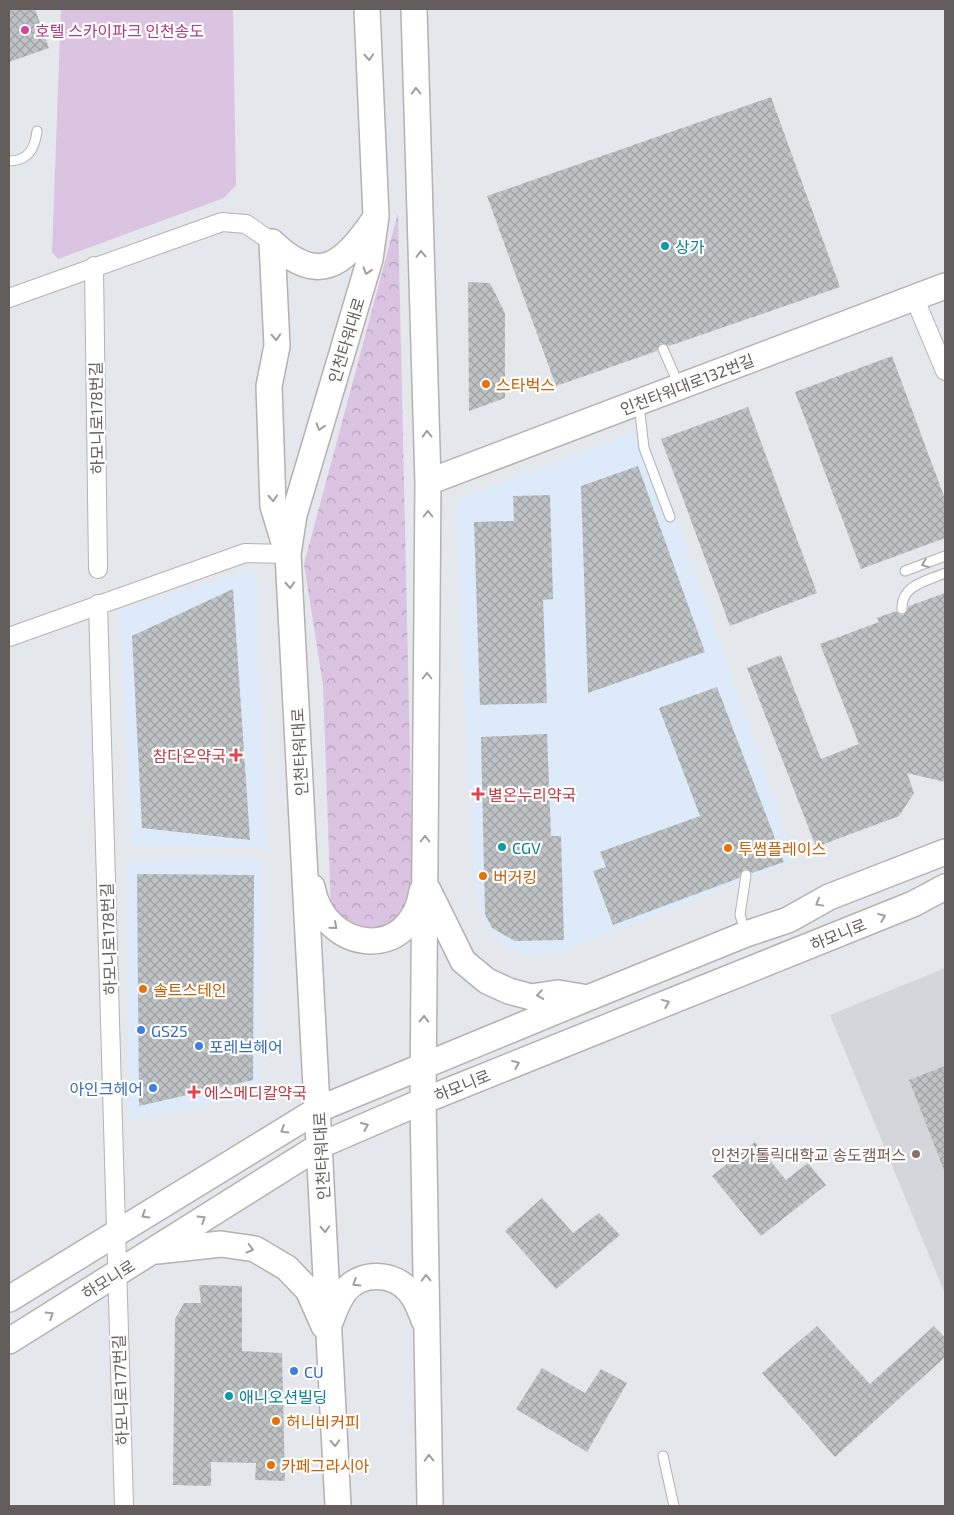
<svg xmlns="http://www.w3.org/2000/svg" width="954" height="1515" font-family="'Exo 2','Noto Sans KR',sans-serif">
<style>
.commercial{fill:#dceaf9}
.education{fill:#d3d7dc}
.grass{fill:#dac4e1}
.park{fill:url(#park-crowns)}
.building{fill:url(#building-cross-hatch)}
.lines{fill:none;stroke-linecap:round;stroke-linejoin:round}
.lane-casing{stroke:#b5b1af;stroke-width:11}
.street-casing{stroke:#b5b1af;stroke-width:20}
.secondary-casing{stroke:#b5b1ae;stroke-width:28}
.lane{stroke:#fff;stroke-width:9}
.street{stroke:#fff;stroke-width:18}
.secondary{stroke:#fff;stroke-width:25}
.oneway{stroke:#a19e9d}
.hotel-dot{fill:#d1479c;stroke:#fff;stroke-width:2}
.culture-dot{fill:#0f9aa8;stroke:#fff;stroke-width:2}
.food-dot{fill:#e8710a;stroke:#fff;stroke-width:2}
.health-dot{fill:#e0444e;stroke:#fff;stroke-width:2}
.shop-dot{fill:#3f7fe0;stroke:#fff;stroke-width:2}
.education-dot{fill:#8d6e63;stroke:#fff;stroke-width:2}
.labels{text-anchor:middle;dominant-baseline:central;stroke-width:4.5;stroke-linejoin:round;paint-order:stroke}
.hotel-label{font-size:16px;fill:#b23c85;stroke:#fff;text-anchor:start}
.culture-label{font-size:16px;fill:#0d838f;stroke:#fff;text-anchor:start}
.street-label{font-size:16px;fill:#635e5c;stroke:#fff}
.food-label{font-size:16px;fill:#c56008;stroke:#fff;text-anchor:start}
.health-label{font-size:16px;fill:#be3a42;stroke:#fff;text-anchor:start}
.shop-label{font-size:16px;fill:#366cbe;stroke:#fff;text-anchor:start}
.education-label{font-size:16px;fill:#785e54;stroke:#fff;text-anchor:end}
</style>
<defs>
<pattern id="park-crowns" width="20" height="18" patternUnits="userSpaceOnUse" patternTransform="scale(1.25)"><rect width="20" height="18" fill="#dac4e1"/><path d="M2 6a3 3 0 1 1 6 0M12 15a3 3 0 1 1 6 0" fill="none" stroke="#b4a2ba"/></pattern>
<pattern id="building-cross-hatch" width="8" height="8" patternUnits="userSpaceOnUse" patternTransform="scale(1.25)"><rect width="8" height="8" fill="#bfc3c5"/><path d="M0 0l8 8M0 8l8-8" fill="none" stroke="#9fa2a3"/></pattern>
</defs>
<rect width="100%" height="100%" fill="#e4e8ed"/>
<path class="commercial" d="M 645,429 L 795,860 L 564,951 L 538,955 L 523,953 L 509,948 L 487,929 L 481,918 L 474,883 L 455,510 L 465,497 Z
M 257,568 L 266,848 L 132,846 L 119,610 Z
M 263,860 L 258,1097 L 129,1119 L 127,861 Z"/>
<path class="education" d="M 945,968 L 945,1294 L 830,1015 Z"/>
<path class="grass" d="M 61,9 L 233,9 L 236,185 L 224,198 L 58,259 L 52,252 Z"/>
<path class="park" d="M 398,213 L 413,890 L 398,921 L 369,934 L 331,911 L 323,685 L 304,564 Z"/>
<path class="building" d="M 16,9 L 35,9 L 49,48 L 9,62 L 9,11 Z
M 771,97 L 840,287 L 669,346 L 661,343 L 657,351 L 556,386 L 487,196 Z
M 468,282 L 490,283 L 505,313 L 505,398 L 469,411 Z
M 892,356 L 945,499 L 945,538 L 861,569 L 795,392 Z
M 748,407 L 817,593 L 730,626 L 661,439 Z
M 638,466 L 705,652 L 588,693 L 581,486 Z
M 550,495 L 553,599 L 543,600 L 547,703 L 480,705 L 474,522 L 514,521 L 513,496 Z
M 233,589 L 250,840 L 142,828 L 132,636 Z
M 945,593 L 945,782 L 907,773 L 914,793 L 899,816 L 816,847 L 747,668 L 781,655 L 821,759 L 859,744 L 820,644 L 879,622 L 877,618 L 896,611 L 899,614 L 904,615 L 909,606 Z
M 717,687 L 784,862 L 752,873 L 749,870 L 744,869 L 739,878 L 613,925 L 593,871 L 606,867 L 600,852 L 700,816 L 659,708 Z
M 547,734 L 551,836 L 561,836 L 564,940 L 515,941 L 492,928 L 485,914 L 481,737 Z
M 137,874 L 254,875 L 253,1080 L 139,1106 Z
M 945,1066 L 945,1170 L 944,1170 L 909,1080 Z
M 755,1142 L 786,1180 L 808,1163 L 826,1185 L 761,1236 L 712,1176 Z
M 542,1198 L 573,1233 L 599,1213 L 620,1235 L 556,1289 L 505,1231 Z
M 199,1285 L 242,1286 L 242,1351 L 282,1353 L 285,1481 L 255,1480 L 256,1463 L 211,1462 L 211,1486 L 173,1485 L 175,1319 L 184,1303 L 201,1303 Z
M 817,1326 L 870,1384 L 934,1326 L 945,1338 L 945,1357 L 835,1457 L 762,1373 Z
M 542,1368 L 585,1393 L 601,1369 L 627,1383 L 587,1452 L 516,1409 Z"/>
<g class="lines">
<g class="lane-casing">
<path id="lane" d="M 9,161 C 28,161 35,149 37,131
M 663,349 L 679,385
M 639,405 L 644,448 L 670,517
M 905,571 L 945,556
M 902,609 C 901,585 927,581 945,573
M 745,931 L 740,915 L 746,875
M 663,1456 L 674,1506"/>
</g>
<g class="street-casing">
<path id="street" d="M 94,266 L 98,569
M 914,297 L 945,371
M 9,298 L 222,222 L 246,224 L 272,242
M 98,604 L 124,1506
M 9,637 L 245,553 L 288,554"/>
</g>
<g class="secondary-casing">
<path id="secondary" d="M 414,9 L 428,482 L 423,1101 L 430,1506
M 272,242 L 277,346 L 269,386 L 273,506 L 286,549
M 272,242 C 318,286 343,266 374,220
M 428,482 L 945,286
M 312,887 C 324,953 411,963 422,891
M 428,890 L 463,961 L 487,981 L 509,991 L 531,997 L 558,993 L 588,998
M 157,1251 L 221,1244 L 255,1249 L 287,1268 L 308,1290 L 324,1326
M 9,1299 L 319,1109 L 588,998 L 746,934 L 788,920 L 829,897 L 945,852
M 330,1322 C 334,1312 338,1300 345,1291 C 361,1271 394,1272 410,1292 C 417,1300 420,1310 424,1320
M 9,1341 L 321,1145 L 423,1101 L 913,904 L 945,887
M 338,1506 L 288,554 L 294,515 L 370,259 L 376,216 L 367,9"/>
</g>
<use href="#lane" class="lane"/>
<use href="#street" class="street"/>
<use href="#secondary" class="secondary"/>
</g>
<defs><path id="oneway-chevron" d="M-2-3.5L2.5 0L-2 3.5" fill="none" stroke-width="1.6" stroke-linecap="round" stroke-linejoin="round" transform="scale(1.25)"/></defs>
<g class="oneway">
<use href="#oneway-chevron" transform="translate(369 57) rotate(87)"/>
<use href="#oneway-chevron" transform="translate(416 91) rotate(-92)"/>
<use href="#oneway-chevron" transform="translate(421 254) rotate(-92)"/>
<use href="#oneway-chevron" transform="translate(367 271) rotate(107)"/>
<use href="#oneway-chevron" transform="translate(276 337) rotate(87)"/>
<use href="#oneway-chevron" transform="translate(320 427) rotate(107)"/>
<use href="#oneway-chevron" transform="translate(427 434) rotate(-92)"/>
<use href="#oneway-chevron" transform="translate(273 498) rotate(87)"/>
<use href="#oneway-chevron" transform="translate(428 514) rotate(-90)"/>
<use href="#oneway-chevron" transform="translate(925 564) rotate(159)"/>
<use href="#oneway-chevron" transform="translate(290 585) rotate(87)"/>
<use href="#oneway-chevron" transform="translate(427 676) rotate(-90)"/>
<use href="#oneway-chevron" transform="translate(425 839) rotate(-90)"/>
<use href="#oneway-chevron" transform="translate(819 903) rotate(151)"/>
<use href="#oneway-chevron" transform="translate(882 917) rotate(-22)"/>
<use href="#oneway-chevron" transform="translate(334 926) rotate(41)"/>
<use href="#oneway-chevron" transform="translate(540 995) rotate(171)"/>
<use href="#oneway-chevron" transform="translate(666 1003) rotate(-22)"/>
<use href="#oneway-chevron" transform="translate(424 1019) rotate(-89)"/>
<use href="#oneway-chevron" transform="translate(516 1064) rotate(-22)"/>
<use href="#oneway-chevron" transform="translate(365 1126) rotate(-23)"/>
<use href="#oneway-chevron" transform="translate(284 1130) rotate(149)"/>
<use href="#oneway-chevron" transform="translate(145 1215) rotate(149)"/>
<use href="#oneway-chevron" transform="translate(202 1219) rotate(-32)"/>
<use href="#oneway-chevron" transform="translate(325 1229) rotate(87)"/>
<use href="#oneway-chevron" transform="translate(250 1249) rotate(15)"/>
<use href="#oneway-chevron" transform="translate(426 1278) rotate(-91)"/>
<use href="#oneway-chevron" transform="translate(356 1283) rotate(148)"/>
<use href="#oneway-chevron" transform="translate(50 1315) rotate(-32)"/>
<use href="#oneway-chevron" transform="translate(335 1443) rotate(87)"/>
<use href="#oneway-chevron" transform="translate(429 1458) rotate(-91)"/>
</g>
<circle class="hotel-dot" cx="25" cy="30" r="5"/>
<g class="culture-dot">
<circle cx="665" cy="246" r="5"/>
<circle cx="502" cy="847" r="5"/>
<circle cx="229" cy="1396" r="5"/>
</g>
<g class="food-dot">
<circle cx="486" cy="384" r="5"/>
<circle cx="728" cy="848" r="5"/>
<circle cx="483" cy="876" r="5"/>
<circle cx="143" cy="989" r="5"/>
<circle cx="276" cy="1421" r="5"/>
<circle cx="271" cy="1465" r="5"/>
</g>
<g class="health-dot">
<path d="M233.5 747.5h5v5h5v5h-5v5h-5v-5h-5v-5h5z"/>
<path d="M475.5 786.5h5v5h5v5h-5v5h-5v-5h-5v-5h5z"/>
<path d="M191.5 1084.5h5v5h5v5h-5v5h-5v-5h-5v-5h5z"/>
</g>
<g class="shop-dot">
<circle cx="141" cy="1030" r="5"/>
<circle cx="199" cy="1046" r="5"/>
<circle cx="153" cy="1088" r="5"/>
<circle cx="294" cy="1371" r="5"/>
</g>
<circle class="education-dot" cx="916" cy="1154" r="5"/>
<g class="labels">
<g class="hotel-label">
<text x="35" y="30">호텔 스카이파크 인천송도</text>
</g>
<g class="culture-label">
<text x="675" y="246">상가</text>
<text x="512" y="847">CGV</text>
<text x="239" y="1396">애니오션빌딩</text>
</g>
<g class="street-label">
<text transform="translate(346 340) rotate(-73)">인천타워대로</text>
<text transform="translate(687 384) rotate(-21)">인천타워대로132번길</text>
<text transform="translate(96 418) rotate(-91)">하모니로178번길</text>
<text transform="translate(299 752) rotate(-93)">인천타워대로</text>
<text transform="translate(838 934) rotate(-22)">하모니로</text>
<text transform="translate(108 939) rotate(-92)">하모니로178번길</text>
<text transform="translate(462 1085) rotate(-22)">하모니로</text>
<text transform="translate(321 1156) rotate(-93)">인천타워대로</text>
<text transform="translate(108 1279) rotate(-32)">하모니로</text>
<text transform="translate(120 1390) rotate(-92)">하모니로177번길</text>
</g>
<g class="food-label">
<text x="496" y="384">스타벅스</text>
<text x="738" y="848">투썸플레이스</text>
<text x="493" y="876">버거킹</text>
<text x="153" y="989">솔트스테인</text>
<text x="286" y="1421">허니비커피</text>
<text x="281" y="1465">카페그라시아</text>
</g>
<g class="health-label">
<text x="226" y="755" text-anchor="end">참다온약국</text>
<text x="488" y="794">별온누리약국</text>
<text x="204" y="1092">에스메디칼약국</text>
</g>
<g class="shop-label">
<text x="151" y="1030">GS25</text>
<text x="209" y="1046">포레브헤어</text>
<text x="143" y="1088" text-anchor="end">아인크헤어</text>
<text x="304" y="1371">CU</text>
</g>
<g class="education-label">
<text x="906" y="1154">인천가톨릭대학교 송도캠퍼스</text>
</g>
</g>
<rect width="954" height="1515" fill="none" stroke="#635e5c" stroke-width="20"/>
</svg>
